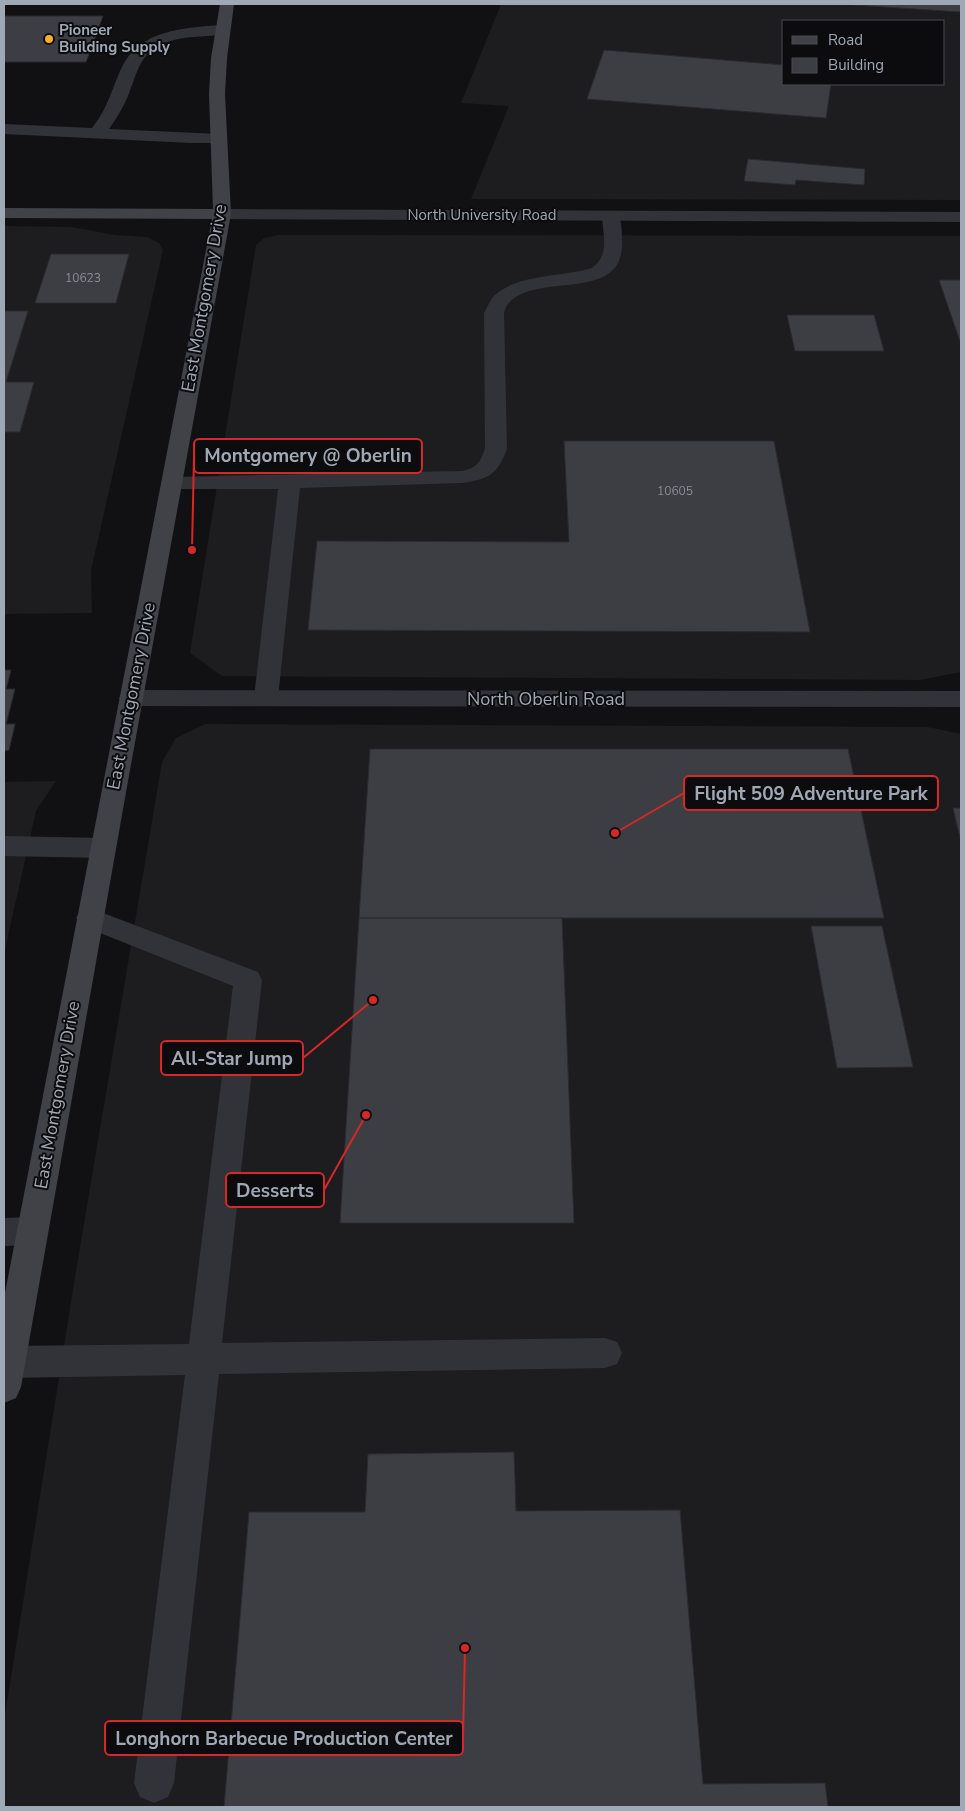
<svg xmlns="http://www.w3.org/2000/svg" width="965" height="1811" font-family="'Nunito Sans',sans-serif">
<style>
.built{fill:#1d1d20;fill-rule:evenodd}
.building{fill:#3d3e43;stroke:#2b2b2f}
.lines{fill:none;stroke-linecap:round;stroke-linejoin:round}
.lane{fill:#323338;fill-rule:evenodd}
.street{fill:#323338;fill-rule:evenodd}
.secondary{fill:#404248;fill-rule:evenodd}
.poi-dot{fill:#ffaf1d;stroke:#0c0c0e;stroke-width:2}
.labels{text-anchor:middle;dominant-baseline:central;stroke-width:4;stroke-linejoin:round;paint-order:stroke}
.far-number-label{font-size:12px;fill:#888e98}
.far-poi-label{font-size:15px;font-weight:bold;fill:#a1a8b5;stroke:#0c0c0e;text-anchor:start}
.far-street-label{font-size:15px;fill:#a1a8b5;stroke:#0c0c0e}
.street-label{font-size:18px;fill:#a1a8b5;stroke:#0c0c0e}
.leader{fill:none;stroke:#d62828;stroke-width:2}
.callout-dot{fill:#d62828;stroke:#0c0c0e;stroke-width:2}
.callout{fill:#0c0c0e;stroke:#d62828;stroke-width:2}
.callout-label{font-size:19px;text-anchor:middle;font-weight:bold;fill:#a1a8b5}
</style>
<rect width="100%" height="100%" fill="#111113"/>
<path class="built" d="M 501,4 L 961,4 L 961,200 L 471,199 L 509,106 L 461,103 ZM 784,21 L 944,21 L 944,84 L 784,84 Z
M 4,226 L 72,227 L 115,235 L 147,237 L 159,243 L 163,250 L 91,571 L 92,613 L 4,614 Z
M 278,235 L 961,236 L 961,672 L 920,680 L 222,676 L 190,653 L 256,245 L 264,238 Z
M 205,724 L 928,727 L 961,734 L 961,1807 L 4,1807 L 4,1721 L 76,1271 L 162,762 L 176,738 Z
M 56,781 L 36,811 L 4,954 L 4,782 Z"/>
<path class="building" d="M 840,4 L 961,4 L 961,12 Z
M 4,16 L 103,16 L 86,62 L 4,62 Z
M 604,50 L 784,65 L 784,84 L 831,84 L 826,118 L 587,99 Z
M 748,159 L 865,169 L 864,185 L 796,180 L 795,185 L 744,181 Z
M 51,254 L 129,254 L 116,303 L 35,303 Z
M 939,280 L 961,280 L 961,344 Z
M 4,311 L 28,311 L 6,382 L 34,382 L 20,432 L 4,432 Z
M 787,315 L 874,315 L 884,351 L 795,351 Z
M 564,441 L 774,441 L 810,632 L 308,630 L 317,541 L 569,542 Z
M 4,670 L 11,670 L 6,689 L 15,689 L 6,724 L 15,724 L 9,750 L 4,751 Z
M 370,749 L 848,749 L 884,918 L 359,918 Z
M 953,808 L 961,808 L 961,842 Z
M 359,918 L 562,918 L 574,1223 L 340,1223 Z
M 811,926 L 882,926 L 913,1067 L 837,1068 Z
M 514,1452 L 516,1511 L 680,1510 L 703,1784 L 825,1783 L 828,1807 L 224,1807 L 249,1512 L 365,1512 L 368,1454 Z"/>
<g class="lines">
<path class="lane" d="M 222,25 L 227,27 L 230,30 L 227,33 C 210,38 191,35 174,40 C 140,49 139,68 128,96 C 123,108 116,119 109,129 L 219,134 L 225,135 L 227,139 L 225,143 L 192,143 L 4,134 L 4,124 L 92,128 C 108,108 111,91 121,69 C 139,29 184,28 222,25 Z
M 611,211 L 617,212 C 622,219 622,233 622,242 C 624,304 537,271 509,303 C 506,305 505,310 504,313 L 507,449 C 497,475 489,479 462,483 L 300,488 L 278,698 L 275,704 L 266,706 L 257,704 L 254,698 L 278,489 L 172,489 L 164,488 L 161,483 L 164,478 L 172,477 L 462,471 C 477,468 480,462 485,449 L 484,313 C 487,308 490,300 494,296 C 516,274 563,277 592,268 C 610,255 603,236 602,216 L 605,212 Z
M 4,836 L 103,838 L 112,841 L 116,848 L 112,855 L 103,858 L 4,856 Z
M 90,908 L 258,972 L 262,980 L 222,1343 L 605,1338 L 617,1342 L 622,1353 L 617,1364 L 605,1368 L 219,1374 L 174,1783 L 168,1797 L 154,1803 L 140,1797 L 134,1783 L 185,1375 L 8,1378 L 4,1376 L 4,1348 L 8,1346 L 189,1344 L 233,986 L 80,925 L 76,918 L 80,911 Z
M 32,1217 L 43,1221 L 48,1231 L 43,1241 L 32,1245 L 4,1246 L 4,1218 Z"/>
<path class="street" d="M 222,209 L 961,212 L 961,222 L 222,219 L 216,218 L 213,214 L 216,210 Z
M 131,690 L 961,691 L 961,707 L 131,706 L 122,704 L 119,698 L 122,692 Z"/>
<path class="secondary" d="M 220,4 L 234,4 L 227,58 L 225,94 L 231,214 L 128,781 L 21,1387 L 16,1398 L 4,1403 L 4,1298 L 212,219 L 4,218 L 4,208 L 213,209 L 209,94 L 211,58 Z"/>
</g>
<circle class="poi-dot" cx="49" cy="39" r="5"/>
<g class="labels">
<g class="far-number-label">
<text x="83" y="278">10623</text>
<text x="675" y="491">10605</text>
</g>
<g class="far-poi-label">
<text x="59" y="30">Pioneer<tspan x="59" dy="17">Building Supply</tspan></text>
</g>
<g class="far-street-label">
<text x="482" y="215">North University Road</text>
</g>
<g class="street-label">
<text transform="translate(204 298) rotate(-80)">East Montgomery Drive</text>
<text transform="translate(131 696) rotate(-79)">East Montgomery Drive</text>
<text x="546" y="699">North Oberlin Road</text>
<text transform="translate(57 1095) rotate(-80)">East Montgomery Drive</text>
</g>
</g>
<path class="leader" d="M192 550L194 456M615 833L684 793M373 1000L303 1058M366 1115L324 1190M465 1648L463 1738"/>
<g class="callout-dot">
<circle cx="192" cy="550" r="5"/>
<circle cx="615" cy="833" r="5"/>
<circle cx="373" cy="1000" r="5"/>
<circle cx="366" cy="1115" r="5"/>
<circle cx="465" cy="1648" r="5"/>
</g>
<g class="callout">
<rect x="194" y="439" width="228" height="34" rx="5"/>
<rect x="684" y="776" width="254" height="34" rx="5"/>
<rect x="161" y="1041" width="142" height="34" rx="5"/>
<rect x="226" y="1173" width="98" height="34" rx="5"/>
<rect x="105" y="1721" width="358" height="34" rx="5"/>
</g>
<g class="callout-label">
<text x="308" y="462">Montgomery @ Oberlin</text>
<text x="811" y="800">Flight 509 Adventure Park</text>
<text x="232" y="1065">All-Star Jump</text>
<text x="275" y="1197">Desserts</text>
<text x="284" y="1745">Longhorn Barbecue Production Center</text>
</g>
<rect width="965" height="1811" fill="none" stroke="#a1a8b5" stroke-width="10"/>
<rect x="782" y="20" width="162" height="65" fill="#0c0c0e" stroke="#484a51"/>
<rect x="792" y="36" width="25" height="8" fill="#404248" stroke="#484a51"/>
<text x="828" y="45" font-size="15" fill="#a1a8b5">Road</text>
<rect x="792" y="58" width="25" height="15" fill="#3d3e43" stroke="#484a51"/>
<text x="828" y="70" font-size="15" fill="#a1a8b5">Building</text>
</svg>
